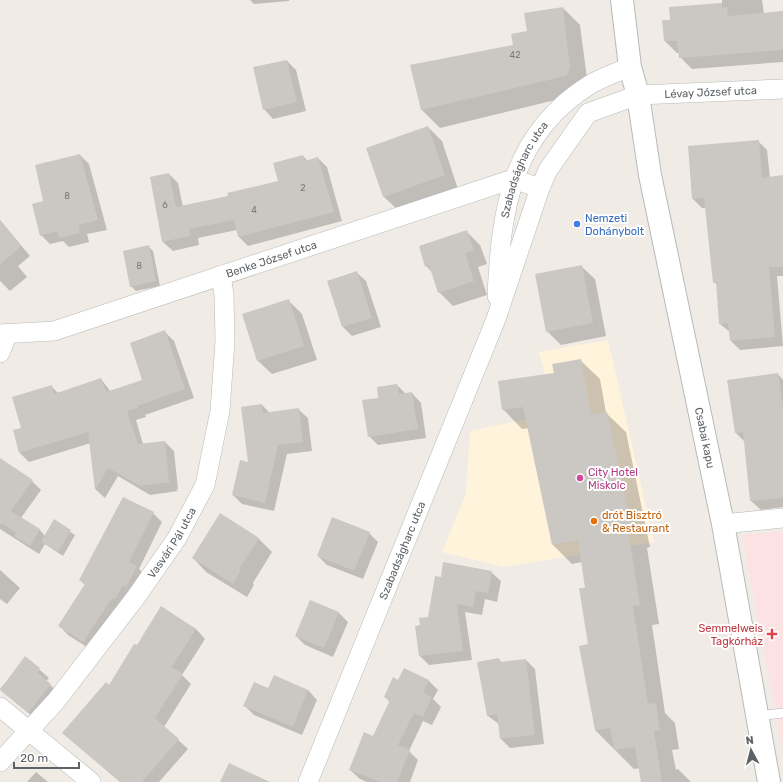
<svg xmlns="http://www.w3.org/2000/svg" width="783" height="782" font-family="Rubik,sans-serif">
<style>
.commercial{fill:#fff3db}
.medical{fill:#fce2e2}
.shadow{fill:#0003}
.building{fill:#cbc7c2}
.lines{fill:none;stroke-linecap:round;stroke-linejoin:round}
.service-casing{stroke:#b6b9bc;stroke-width:10}
.minor-casing{stroke:#b6b9bc;stroke-width:20}
.tertiary-casing{stroke:#b6b9bc;stroke-width:24}
.service{stroke:#fff;stroke-width:9}
.minor{stroke:#fff;stroke-width:19}
.tertiary{stroke:#fff;stroke-width:22}
.shop-dot{fill:#3f7fe0;stroke:#fff;stroke-width:1.5}
.hotel-dot{fill:#d1479c;stroke:#fff;stroke-width:1.5}
.food-dot{fill:#e8710a;stroke:#fff;stroke-width:1.5}
.health-dot{fill:#e0444e;stroke:#fff;stroke-width:1.5}
.labels{text-anchor:middle;dominant-baseline:central;stroke-width:4;stroke-linejoin:round;paint-order:stroke}
.number-label{font-size:9px;fill:#787b7d}
.street-label{font-size:11px;fill:#5d6266;stroke:#fff}
.shop-label{font-size:11px;fill:#366cbe;stroke:#fff;text-anchor:start}
.hotel-label{font-size:11px;fill:#b23c85;stroke:#fff;text-anchor:start}
.food-label{font-size:11px;fill:#c56008;stroke:#fff;text-anchor:start}
.health-label{font-size:11px;fill:#be3a42;stroke:#fff;text-anchor:end}
</style>
<rect width="100%" height="100%" fill="#f0ece5"/>
<path class="commercial" d="M 608,340 L 654,542 L 504,567 L 442,552 L 466,494 L 470,431 L 555,413 L 539,352 Z"/>
<path class="medical" d="M 783,531 L 783,750 L 742,535 Z"/>
<path class="shadow" d="M 250,0 L 289,0 L 289,1 L 254,4 Z
M 722,0 L 762,0 L 764,14 L 783,12 L 783,62 L 692,69 L 680,57 L 680,53 L 677,53 L 665,41 L 663,21 L 671,20 L 722,4 Z
M 563,8 L 580,25 L 588,86 L 584,93 L 440,128 L 422,110 L 411,65 L 514,46 L 528,32 Z
M 287,61 L 296,70 L 306,111 L 273,119 L 264,109 L 255,68 Z
M 428,127 L 442,141 L 458,189 L 398,210 L 384,197 Z
M 758,141 L 767,150 L 770,178 L 783,176 L 783,276 L 777,276 L 783,346 L 740,350 L 731,341 L 730,332 L 720,324 L 717,285 L 714,282 L 706,208 L 702,208 L 693,199 L 689,147 Z
M 80,155 L 89,164 L 107,230 L 87,234 L 89,242 L 69,247 L 63,241 L 50,244 L 41,235 L 45,202 Z
M 303,156 L 308,161 L 318,158 L 327,167 L 342,221 L 248,246 L 239,237 L 237,230 L 198,238 L 199,245 L 173,251 L 163,242 L 169,174 L 178,183 L 183,207 L 229,197 L 279,182 Z
M 0,220 L 30,256 L 18,266 L 27,277 L 10,291 L 0,281 Z
M 466,231 L 480,245 L 487,264 L 478,267 L 487,295 L 453,306 L 439,292 L 432,272 L 426,266 Z
M 148,246 L 153,251 L 160,286 L 136,291 L 131,286 Z
M 581,266 L 595,279 L 606,336 L 561,345 L 547,331 Z
M 356,272 L 366,281 L 381,327 L 352,336 L 343,327 L 328,281 Z
M 288,300 L 302,314 L 317,360 L 272,374 L 258,361 L 243,315 Z
M 165,332 L 174,341 L 194,398 L 145,415 L 146,417 L 136,420 L 143,444 L 165,442 L 174,451 L 178,489 L 176,489 L 178,491 L 150,495 L 118,476 L 105,498 L 96,490 L 91,443 L 29,462 L 20,453 L 22,429 L 51,386 L 59,394 L 101,379 L 111,392 L 144,381 Z
M 580,360 L 600,379 L 606,413 L 626,432 L 650,547 L 647,548 L 659,624 L 652,625 L 665,713 L 675,723 L 679,749 L 672,750 L 676,770 L 678,769 L 691,782 L 642,782 L 640,768 L 634,769 L 595,730 L 586,588 L 582,562 L 572,564 L 553,545 L 529,428 L 522,429 L 503,409 L 555,374 Z
M 778,374 L 783,380 L 783,507 L 761,510 L 751,501 L 745,442 L 736,433 Z
M 397,385 L 406,394 L 412,393 L 421,403 L 426,438 L 378,445 L 369,436 L 379,399 Z
M 262,405 L 270,413 L 298,409 L 308,418 L 312,451 L 287,454 L 274,511 L 242,504 L 233,495 L 249,463 Z
M 0,459 L 32,481 L 41,490 L 21,518 L 40,530 L 45,536 L 54,521 L 75,535 L 63,556 L 45,544 L 39,554 L 0,529 Z
M 153,513 L 162,522 L 139,569 L 146,576 L 93,651 L 68,635 L 59,625 L 85,585 L 80,580 Z
M 369,533 L 378,542 L 363,579 L 327,565 L 318,556 Z
M 258,538 L 272,552 L 253,583 L 254,585 L 247,597 L 206,572 L 193,558 Z
M 0,570 L 20,588 L 7,604 L 0,599 Z
M 491,572 L 501,581 L 497,602 L 485,599 L 482,615 L 465,612 L 472,660 L 429,665 L 420,656 L 421,626 L 429,618 L 441,578 Z
M 310,601 L 339,613 L 348,622 L 333,657 L 305,645 L 296,636 Z
M 161,608 L 196,629 L 205,639 L 182,675 L 191,684 L 164,727 L 188,749 L 159,782 L 120,782 L 64,733 L 109,686 L 137,647 Z
M 26,658 L 49,678 L 46,681 L 60,694 L 38,721 L 0,689 Z
M 499,659 L 502,663 L 526,660 L 535,669 L 544,744 L 510,748 L 501,739 L 499,724 L 488,716 Z
M 399,681 L 429,681 L 438,690 L 433,699 L 441,707 L 432,725 L 423,721 L 409,751 L 418,760 L 410,782 L 367,782 L 360,779 L 350,770 L 373,737 L 390,702 L 385,697 Z
M 308,690 L 317,700 L 302,735 L 254,715 L 245,706 Z
M 36,772 L 48,782 L 27,782 Z"/>
<path class="building" d="M 722,3 L 722,8 L 727,7 L 728,16 L 783,11 L 783,50 L 679,58 L 677,41 L 664,41 L 662,20 L 670,20 L 669,7 Z
M 563,7 L 570,68 L 566,76 L 421,110 L 410,65 L 513,45 L 511,34 L 527,31 L 524,13 Z
M 287,60 L 297,102 L 263,110 L 253,67 Z
M 428,126 L 445,175 L 383,197 L 366,148 Z
M 759,140 L 762,178 L 783,175 L 783,267 L 769,267 L 775,337 L 730,341 L 728,323 L 719,324 L 716,282 L 713,283 L 704,198 L 692,199 L 688,146 Z
M 80,154 L 98,220 L 79,225 L 80,233 L 59,238 L 57,231 L 40,236 L 32,204 L 43,201 L 35,165 Z
M 303,155 L 305,161 L 318,157 L 334,212 L 238,237 L 234,220 L 189,229 L 190,236 L 162,242 L 150,177 L 169,173 L 176,207 L 228,196 L 227,193 L 278,181 L 273,163 Z
M 0,221 L 21,246 L 0,265 Z
M 467,230 L 474,250 L 465,253 L 474,281 L 438,293 L 429,265 L 425,267 L 419,246 Z
M 149,245 L 156,281 L 130,287 L 123,251 Z
M 582,265 L 593,323 L 546,332 L 535,274 Z
M 357,271 L 372,318 L 342,327 L 327,281 Z
M 289,299 L 304,346 L 257,361 L 242,314 Z
M 165,330 L 185,389 L 137,406 L 138,408 L 127,411 L 138,444 L 165,441 L 169,481 L 168,480 L 171,482 L 140,486 L 108,468 L 95,490 L 88,432 L 19,453 L 13,430 L 21,428 L 12,397 L 52,385 L 54,394 L 101,378 L 106,392 L 142,380 L 130,343 Z
M 581,359 L 591,415 L 607,412 L 632,528 L 628,529 L 640,605 L 633,606 L 648,704 L 656,703 L 660,730 L 654,731 L 662,782 L 641,782 L 635,747 L 614,750 L 610,728 L 595,730 L 579,646 L 588,644 L 579,588 L 585,588 L 578,540 L 552,545 L 523,407 L 502,410 L 498,381 L 554,373 L 552,364 Z
M 778,373 L 783,405 L 783,498 L 750,501 L 743,432 L 735,433 L 727,380 Z
M 397,384 L 399,394 L 412,392 L 418,429 L 368,437 L 362,400 L 378,398 L 377,387 Z
M 262,404 L 263,413 L 299,408 L 303,442 L 278,445 L 265,503 L 232,495 L 240,460 L 248,462 L 241,407 Z
M 0,458 L 33,480 L 11,511 L 40,529 L 30,546 L 14,536 L 16,533 L 2,523 L 0,526 Z
M 123,497 L 154,512 L 129,562 L 137,566 L 126,587 L 123,585 L 115,599 L 112,598 L 83,642 L 58,626 L 85,584 L 79,580 Z
M 220,513 L 259,538 L 239,569 L 241,570 L 233,584 L 192,558 Z
M 332,517 L 370,532 L 354,571 L 317,556 Z
M 54,519 L 71,530 L 58,552 L 41,542 Z
M 443,562 L 492,571 L 488,593 L 476,591 L 473,607 L 457,604 L 463,651 L 419,656 L 415,626 L 420,625 L 419,618 L 428,617 L 435,576 L 441,577 Z
M 310,600 L 339,612 L 324,648 L 295,636 Z
M 161,606 L 196,629 L 172,667 L 183,674 L 155,718 L 179,739 L 142,782 L 120,782 L 62,733 L 106,682 L 109,685 L 134,644 L 137,645 Z
M 25,656 L 40,668 L 37,672 L 51,684 L 28,713 L 0,690 Z
M 499,658 L 500,662 L 526,659 L 535,735 L 500,739 L 497,714 L 487,716 L 477,662 Z
M 404,668 L 429,680 L 423,693 L 432,697 L 423,717 L 414,713 L 398,745 L 410,750 L 397,782 L 380,782 L 349,770 L 364,732 L 373,736 L 390,700 L 384,697 L 393,677 L 398,680 Z
M 274,675 L 308,690 L 293,727 L 243,706 L 254,682 L 268,688 Z
M 229,763 L 270,782 L 220,782 Z"/>
<g class="lines">
<g class="service-casing">
<path id="service" d="M 757,716 L 783,713"/>
</g>
<g class="minor-casing">
<g id="minor">
<path id="s1" d="M 497,296 C 501,210 511,133 591,84 C 603,77 617,72 630,67"/>
<path id="s2" d="M 0,334 L 54,331 L 513,179 L 540,188"/>
<path d="M 0,353 L 8,333"/>
<path d="M 723,524 L 783,518"/>
<path d="M 0,707 L 91,782"/>
<path id="s3" d="M 0,762 L 56,701 L 136,597 L 177,538 L 205,485 L 220,411 L 225,341 L 224,295 L 221,275"/>
<path id="s4" d="M 308,782 L 496,319 L 540,188 L 548,170 L 588,113 L 638,95 L 783,89"/>
</g>
</g>
<g class="tertiary-casing">
<g id="tertiary">
<path id="s5" d="M 622,0 L 630,67 L 638,95 L 650,175 L 723,524 L 769,782"/>
</g>
</g>
<use href="#service" class="service"/>
<use href="#minor" class="minor"/>
<use href="#tertiary" class="tertiary"/>
</g>
<circle class="shop-dot" cx="577" cy="224" r="4"/>
<circle class="hotel-dot" cx="580" cy="478" r="4"/>
<circle class="food-dot" cx="594" cy="521" r="4"/>
<path class="health-dot" d="M770 628h4v4h4v4h-4v4h-4v-4h-4v-4h4z"/>
<g class="labels">
<g class="number-label">
<text x="515" y="55">42</text>
<text x="303" y="188">2</text>
<text x="67" y="196">8</text>
<text x="165" y="205">6</text>
<text x="254" y="210">4</text>
<text x="139" y="266">8</text>
</g>
<g class="street-label">
<text stroke="none"><textPath href="#s4" startOffset="853">Lévay József utca</textPath></text>
<text stroke="none"><textPath href="#s1" startOffset="131">Szabadságharc utca</textPath></text>
<text stroke="none"><textPath href="#s2" startOffset="283">Benke József utca</textPath></text>
<text stroke="none"><textPath href="#s5" startOffset="446">Csabai kapu</textPath></text>
<text stroke="none"><textPath href="#s3" startOffset="279">Vasvári Pál utca</textPath></text>
<text stroke="none"><textPath href="#s4" startOffset="250">Szabadságharc utca</textPath></text>
</g>
<g class="shop-label">
<text x="585" y="218">Nemzeti<tspan x="585" dy="13">Dohánybolt</tspan></text>
</g>
<g class="hotel-label">
<text x="588" y="472">City Hotel<tspan x="588" dy="13">Miskolc</tspan></text>
</g>
<g class="food-label">
<text x="602" y="515">drót Bisztró<tspan x="602" dy="13">&amp; Restaurant</tspan></text>
</g>
<g class="health-label">
<text x="763" y="628">Semmelweis<tspan x="763" dy="13">Tagkórház</tspan></text>
</g>
</g>
<g transform="translate(751 750) rotate(353)" stroke="#ffffff" stroke-width="3" paint-order="stroke">
<path d="M0-3L7 15L0 10L-7 15Z" fill="#5d6266"/>
<text y="-6" font-size="11" font-weight="bold" text-anchor="middle" fill="#5d6266">N</text>
</g>
<path d="M14 762v6h65v-6" fill="none" stroke="#5d6266" stroke-width="2"/>
<text x="20" y="762" font-size="12" fill="#5d6266" stroke="#ffffff" stroke-width="3" paint-order="stroke">20 m</text>
</svg>
